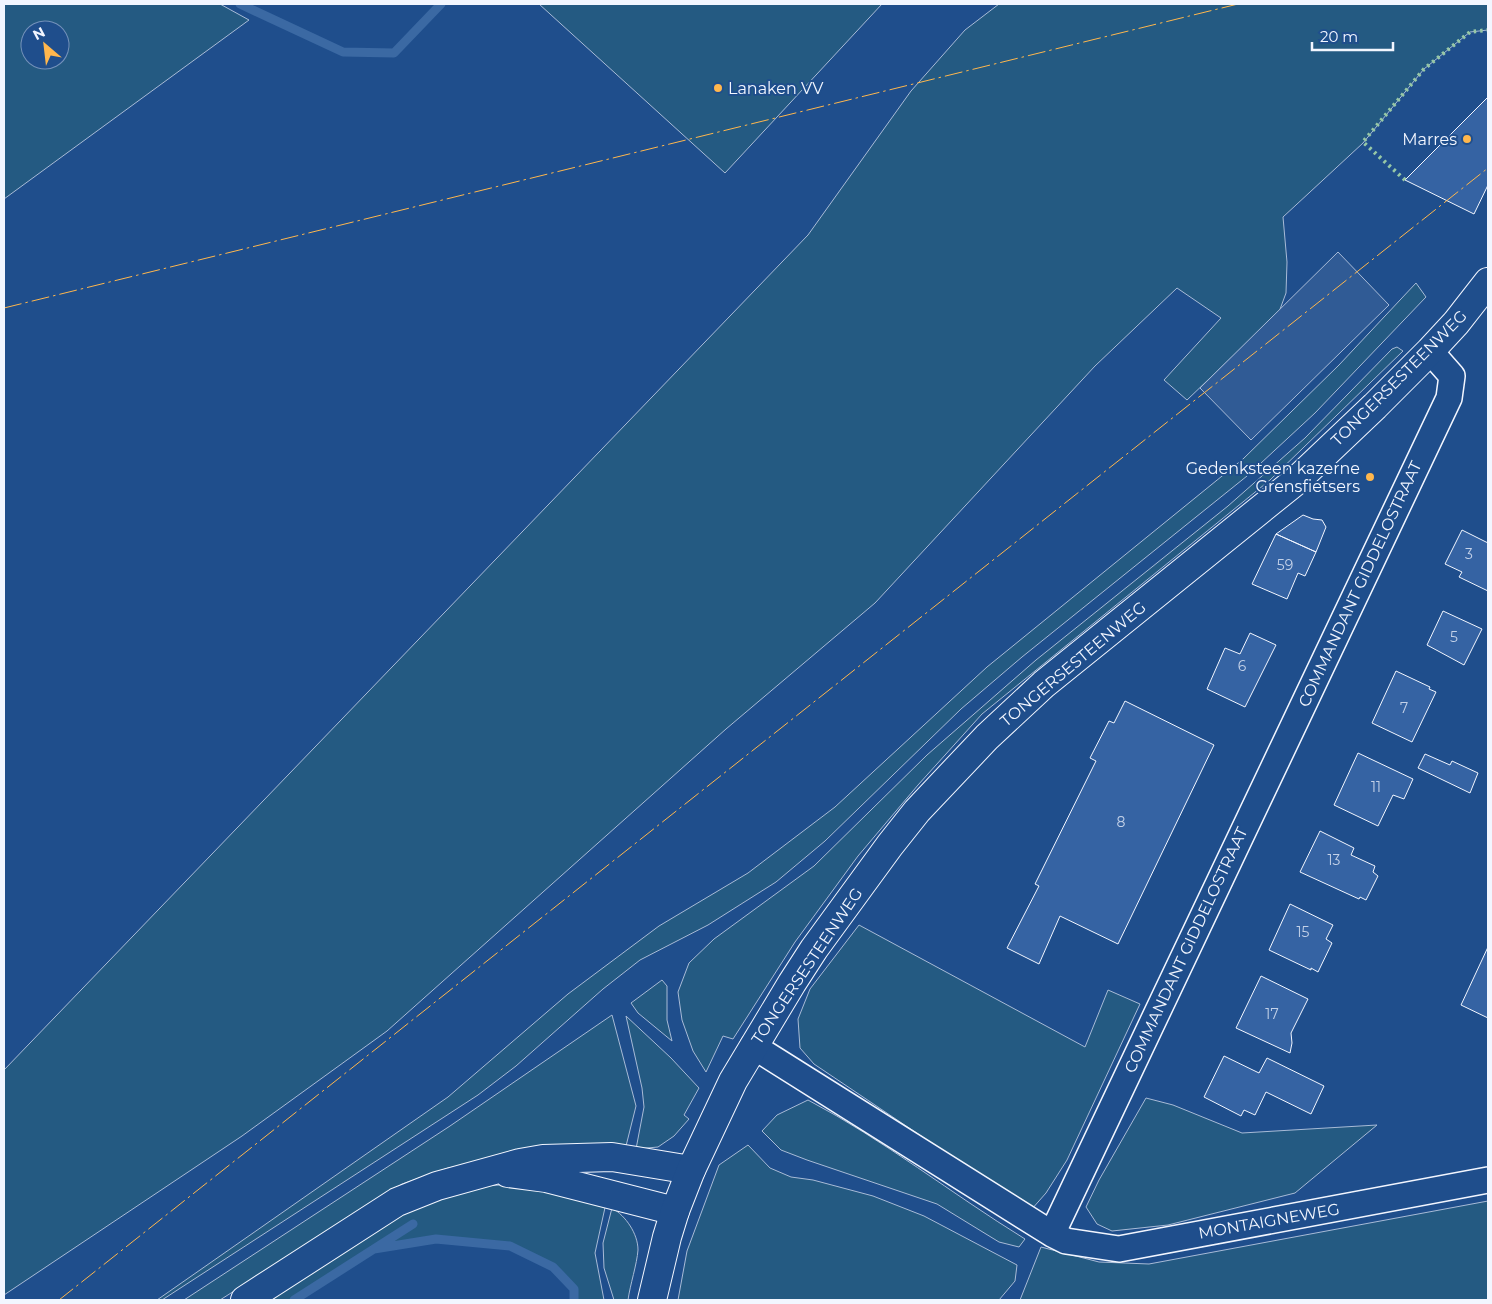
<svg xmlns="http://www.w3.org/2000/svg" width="1492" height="1304" font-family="Montserrat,sans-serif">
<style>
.green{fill:#245a82;stroke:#a8bbd7;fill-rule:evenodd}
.parking{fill:#305b95;stroke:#a8bbd7}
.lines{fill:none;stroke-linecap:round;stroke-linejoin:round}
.stream{stroke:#3b69a3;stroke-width:9}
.building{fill:#3563a3;stroke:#f2f6ff}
.minor-casing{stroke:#f2f6ff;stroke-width:28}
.tertiary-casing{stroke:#f2f6ff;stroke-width:30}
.primary-casing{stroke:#f2f6ff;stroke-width:30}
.minor{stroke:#1f4e8c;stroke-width:25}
.tertiary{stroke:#1f4e8c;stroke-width:28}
.primary{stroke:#1f4e8c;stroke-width:28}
.hedge{stroke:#97c8a6;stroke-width:4;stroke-dasharray:2.5 4;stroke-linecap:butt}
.power{stroke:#ffb74d;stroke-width:1;stroke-dasharray:18 4 2.5 4;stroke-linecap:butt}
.poi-dot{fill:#ffb74d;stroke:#1f4e8c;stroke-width:2}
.labels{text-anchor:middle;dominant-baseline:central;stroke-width:4;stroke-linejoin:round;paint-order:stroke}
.number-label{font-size:14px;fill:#c3d1e8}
.poi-label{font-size:16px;fill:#f2f6ff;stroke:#1f4e8c;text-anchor:end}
.street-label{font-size:16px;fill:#f2f6ff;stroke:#1f4e8c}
</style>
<rect width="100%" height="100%" fill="#1f4e8c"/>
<path class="green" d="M 4,4 L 220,4 L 249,20 L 4,199 ZM 30,30 L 60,30 L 60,60 L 30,60 Z
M 539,4 L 882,4 L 725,173 Z
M 999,4 L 1488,4 L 1488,30 L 1470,32 L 1424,69 L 1363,143 L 1283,217 L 1287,262 L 1286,293 L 1279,312 L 1187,400 L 1164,380 L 1221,318 L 1177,288 L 1095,366 L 875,603 L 726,729 L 387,1031 L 242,1136 L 4,1295 L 4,1070 L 808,235 L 911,91 L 965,30 Z
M 1416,283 L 1426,297 L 1315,413 L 1247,476 L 1022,657 L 961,709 L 825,841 L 776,882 L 708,925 L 640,960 L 603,989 L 516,1066 L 478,1095 L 162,1300 L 157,1300 L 448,1097 L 568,994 L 659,926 L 748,873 L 835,807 L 987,667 L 1243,459 L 1339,365 Z
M 1397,347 L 1403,351 L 1270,480 L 982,714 L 918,785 L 858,856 L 795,942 L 733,1039 L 723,1036 L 706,1072 L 693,1051 L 682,1020 L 678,992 L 689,963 L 714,939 L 814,866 L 927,755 L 1036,660 L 1228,506 L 1305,438 L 1392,349 Z
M 859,925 L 1085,1047 L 1108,990 L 1140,1004 L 1067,1160 L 1046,1193 L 1031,1210 L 814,1064 L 800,1048 L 798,1019 L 810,989 Z
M 662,980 L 667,986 L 667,1020 L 672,1041 L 638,1013 L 631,1003 Z
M 612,1015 L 636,1106 L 625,1150 L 510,1157 L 448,1168 L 402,1184 L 220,1300 L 184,1300 L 450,1126 Z
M 626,1016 L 671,1058 L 699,1088 L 684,1115 L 689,1119 L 674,1136 L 658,1147 L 636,1149 L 644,1107 L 642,1088 Z
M 1146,1098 L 1173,1105 L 1242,1133 L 1377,1125 L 1295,1193 L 1168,1225 L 1112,1231 L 1097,1224 L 1086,1207 L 1099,1180 Z
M 808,1100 C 884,1140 952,1194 1025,1239 L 1019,1247 L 999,1242 L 937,1204 L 807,1160 L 781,1150 L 762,1131 L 777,1115 Z
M 748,1145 L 770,1168 L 791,1177 L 813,1180 L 873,1196 L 924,1216 L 1017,1265 L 1015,1281 L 999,1300 L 678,1300 L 687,1251 L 719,1165 Z
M 536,1183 L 606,1203 L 595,1253 L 604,1300 L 574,1300 L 574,1289 L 553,1267 L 510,1246 L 436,1239 L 374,1249 L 294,1300 L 266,1300 L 407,1210 L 483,1186 Z
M 1488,1201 L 1488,1300 L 1020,1300 L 1041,1247 L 1099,1262 L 1149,1264 Z
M 612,1208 C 626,1216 638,1234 638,1250 C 637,1264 630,1285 628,1300 L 614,1300 L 604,1268 L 603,1243 Z"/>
<path class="parking" d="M 1338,252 L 1389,305 L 1251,440 L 1200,388 Z"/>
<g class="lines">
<path class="stream" d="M 240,4 L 343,52 L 394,53 L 441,4
M 374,1249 L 436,1239 L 510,1246 L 553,1267 L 574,1289 L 574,1300
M 294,1300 L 413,1224"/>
</g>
<path class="building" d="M 1488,97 L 1488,185 L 1474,214 L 1405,180 Z
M 1303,515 L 1313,519 L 1322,520 L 1326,527 L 1316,552 L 1276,534 Z
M 1462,530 L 1488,543 L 1488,591 L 1459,577 L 1462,572 L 1445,564 Z
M 1276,534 L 1316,552 L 1305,576 L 1298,573 L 1287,599 L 1252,584 Z
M 1443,611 L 1482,629 L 1464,665 L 1427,645 Z
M 1250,633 L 1276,645 L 1245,707 L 1207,689 L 1225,648 L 1240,654 Z
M 1396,671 L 1430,687 L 1429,689 L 1436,692 L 1412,742 L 1372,723 Z
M 1125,701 L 1214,745 L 1118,944 L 1060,916 L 1039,964 L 1007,948 L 1039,886 L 1035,884 L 1096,761 L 1090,758 L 1109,721 L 1114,723 Z
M 1358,753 L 1413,779 L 1404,799 L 1393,795 L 1378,826 L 1334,805 Z
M 1425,754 L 1450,765 L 1452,761 L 1478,773 L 1470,793 L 1418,768 Z
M 1320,831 L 1354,848 L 1351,855 L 1375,866 L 1373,872 L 1378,876 L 1366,900 L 1360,897 L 1359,899 L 1300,872 Z
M 1290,904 L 1333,925 L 1326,939 L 1332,943 L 1318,972 L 1311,968 L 1311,970 L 1269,950 Z
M 1488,947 L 1488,1018 L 1461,1005 Z
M 1261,976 L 1308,999 L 1291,1033 L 1292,1043 L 1290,1053 L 1236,1028 Z
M 1224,1056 L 1259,1073 L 1267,1058 L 1324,1086 L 1311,1114 L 1266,1092 L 1255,1115 L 1244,1110 L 1241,1116 L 1204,1097 Z"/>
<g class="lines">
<g class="minor-casing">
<path id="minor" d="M 753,1046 L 1052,1234 L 1066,1241 L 1119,1249 L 1488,1180
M 1052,1234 L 1449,398 L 1452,376 L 1430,351"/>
</g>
<g class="tertiary-casing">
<path id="tertiary" d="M 508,1173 L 546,1178 L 675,1211
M 245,1300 L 397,1202 L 437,1186 L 520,1163 L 543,1159 L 612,1157 L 691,1170"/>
</g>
<g class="primary-casing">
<path id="primary" d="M 652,1300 L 667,1237 L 675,1211 L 691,1170 L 733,1081 L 792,983 L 814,949 L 890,845 L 917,811 L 987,737 L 1044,684 L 1297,480 L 1375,406 L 1430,351 L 1456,323 L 1488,282"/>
</g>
<use href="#minor" class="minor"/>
<use href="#tertiary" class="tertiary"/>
<use href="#primary" class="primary"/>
<path class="hedge" d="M 1405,180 L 1363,142 L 1424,69 L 1470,32 L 1488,30"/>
<path class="power" d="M 4,308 L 1238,4
M 59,1300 L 1488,168"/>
</g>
<g class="poi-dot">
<circle cx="718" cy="88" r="5"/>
<circle cx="1467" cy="139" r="5"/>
<circle cx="1370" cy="477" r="5"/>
</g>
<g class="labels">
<g class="number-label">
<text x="1469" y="554">3</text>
<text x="1285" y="565">59</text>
<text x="1454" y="637">5</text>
<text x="1242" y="666">6</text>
<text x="1404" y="708">7</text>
<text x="1376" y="787">11</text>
<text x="1121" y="822">8</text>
<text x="1334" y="860">13</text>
<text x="1303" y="932">15</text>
<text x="1272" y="1014">17</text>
</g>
<g class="poi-label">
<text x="728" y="88" text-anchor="start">Lanaken VV</text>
<text x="1457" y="139">Marres</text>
<text x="1360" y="468">Gedenksteen kazerne<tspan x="1360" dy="18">Grensfietsers</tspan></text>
</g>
<g class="street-label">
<text transform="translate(1399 378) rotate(-45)">TONGERSESTEENWEG</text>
<text transform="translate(1360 584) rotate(-65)">COMMANDANT GIDDELOSTRAAT</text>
<text transform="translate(1073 664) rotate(-40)">TONGERSESTEENWEG</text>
<text transform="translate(1186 950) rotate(-65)">COMMANDANT GIDDELOSTRAAT</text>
<text transform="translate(807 966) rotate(-56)">TONGERSESTEENWEG</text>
<text transform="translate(1269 1221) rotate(-10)">MONTAIGNEWEG</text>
</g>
</g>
<rect width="1492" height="1304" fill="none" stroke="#f2f6ff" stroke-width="10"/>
<g transform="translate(45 45) rotate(332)"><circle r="24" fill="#1f4e8c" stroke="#7391ba"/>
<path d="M0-4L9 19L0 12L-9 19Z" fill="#ffb74d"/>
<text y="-8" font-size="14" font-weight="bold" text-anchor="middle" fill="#f2f6ff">N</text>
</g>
<path d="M1312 42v8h81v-8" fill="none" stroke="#f2f6ff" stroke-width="2.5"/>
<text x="1320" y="42" font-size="15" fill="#f2f6ff" stroke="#1f4e8c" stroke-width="4" paint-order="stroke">20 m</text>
</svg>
